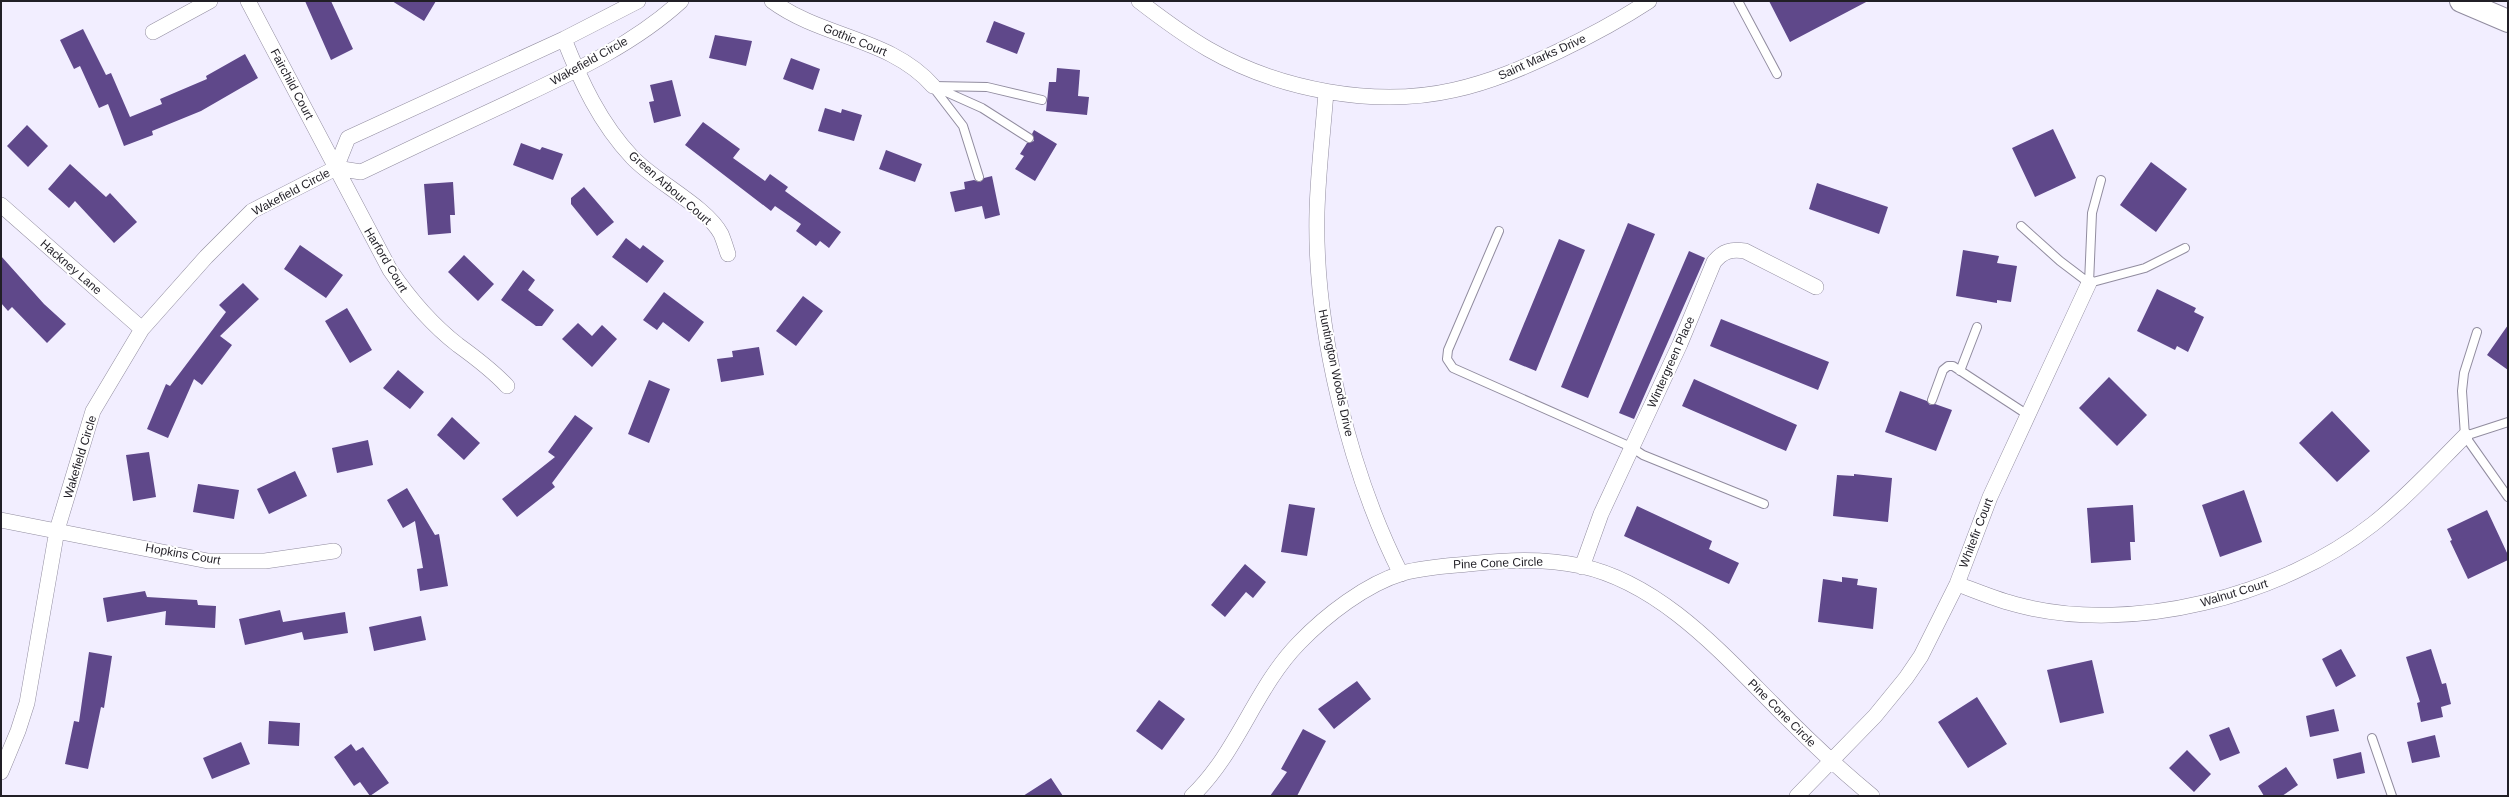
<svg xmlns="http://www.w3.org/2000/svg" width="2509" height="797" font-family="Helvetica,sans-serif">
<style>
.building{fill:#5f488a}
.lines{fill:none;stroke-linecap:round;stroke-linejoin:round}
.service-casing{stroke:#918c9f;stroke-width:10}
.minor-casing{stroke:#918c9f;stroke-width:16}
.primary-casing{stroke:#918c9f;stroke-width:24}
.service{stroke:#fff;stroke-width:8}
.minor{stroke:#fff;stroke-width:15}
.primary{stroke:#fff;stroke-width:22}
.labels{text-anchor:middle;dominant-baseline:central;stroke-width:4;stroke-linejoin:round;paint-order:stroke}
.street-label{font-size:12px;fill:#211f26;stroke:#fff}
</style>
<rect width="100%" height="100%" fill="#f2eeff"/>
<path class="building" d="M 305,1 L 331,1 L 353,49 L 331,60 Z
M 392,1 L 436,1 L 424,21 Z
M 1769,1 L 1868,1 L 1790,42 Z
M 994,21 L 1025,33 L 1017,54 L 986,42 Z
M 83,29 L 106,75 L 111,73 L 130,117 L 162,104 L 160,99 L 207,79 L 206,76 L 245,54 L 258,78 L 201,111 L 152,131 L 153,135 L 124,146 L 108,104 L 99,108 L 80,66 L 74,69 L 60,40 Z
M 715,35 L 752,41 L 746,66 L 709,58 Z
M 791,58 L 820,69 L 813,90 L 783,79 Z
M 1057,68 L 1080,70 L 1078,96 L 1089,97 L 1087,115 L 1046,111 L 1049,82 L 1056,82 Z
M 672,80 L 681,116 L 654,123 L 649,102 L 654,101 L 650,85 Z
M 825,108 L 841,113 L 842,109 L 862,115 L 854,141 L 818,131 Z
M 703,122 L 740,149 L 733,158 L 765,181 L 770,174 L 788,187 L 785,191 L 841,232 L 829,248 L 820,241 L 816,246 L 796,231 L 801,224 L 775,206 L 771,211 L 685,145 Z
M 27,125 L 48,146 L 28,167 L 7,146 Z
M 2053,129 L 2076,178 L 2035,197 L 2012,148 Z
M 1034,130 L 1057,144 L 1035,181 L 1015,169 L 1024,156 L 1020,154 L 1027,143 L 1034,141 L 1032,134 Z
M 521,143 L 540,150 L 542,147 L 563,154 L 553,180 L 513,165 Z
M 886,150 L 922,164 L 915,182 L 879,169 Z
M 2151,162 L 2187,189 L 2156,232 L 2120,205 Z
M 70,164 L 106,197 L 110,193 L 137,222 L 114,243 L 75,201 L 69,208 L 48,189 Z
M 992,176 L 1000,215 L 985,219 L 982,206 L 955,212 L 950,192 L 965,189 L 964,182 L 974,180 L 980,182 L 984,178 Z
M 453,182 L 455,215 L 450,215 L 451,233 L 428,235 L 424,184 Z
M 1817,183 L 1888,207 L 1879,234 L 1809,209 Z
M 584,187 L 614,222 L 597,236 L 571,204 L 571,198 Z
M 1628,223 L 1655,234 L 1588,398 L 1561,387 Z
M 626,238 L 640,249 L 643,245 L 664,261 L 647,283 L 612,257 Z
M 1559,239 L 1585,250 L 1536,371 L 1509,360 Z
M 300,245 L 343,275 L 326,298 L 284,269 Z
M 1963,250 L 1999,256 L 1997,263 L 2017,266 L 2011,302 L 1997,300 L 1997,303 L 1956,296 Z
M 1689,251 L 1705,258 L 1634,419 L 1619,413 Z
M 464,255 L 494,284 L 478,301 L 448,272 Z
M 1,256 L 44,304 L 66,324 L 47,343 L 12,307 L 8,311 L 1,303 Z
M 523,270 L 535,280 L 528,290 L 554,310 L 542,326 L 536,326 L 501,300 Z
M 243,283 L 259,299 L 220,336 L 232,345 L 202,385 L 194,379 L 168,438 L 147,429 L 166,384 L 170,386 L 226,312 L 219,305 Z
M 2157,289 L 2196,308 L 2194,312 L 2204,317 L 2188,352 L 2177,346 L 2175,350 L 2137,331 Z
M 664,292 L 704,322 L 689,342 L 663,322 L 657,330 L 643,320 Z
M 803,296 L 823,311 L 796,346 L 776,331 Z
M 347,308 L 372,350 L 350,363 L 325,321 Z
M 1721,319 L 1829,362 L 1818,390 L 1710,346 Z
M 578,323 L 592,336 L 602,325 L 617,339 L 592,367 L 562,339 Z
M 2508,325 L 2508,370 L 2487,355 Z
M 759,347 L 764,375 L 721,382 L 717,359 L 733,357 L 732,351 Z
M 398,370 L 424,392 L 410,409 L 383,388 Z
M 2109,377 L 2147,415 L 2117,446 L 2079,408 Z
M 1694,379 L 1797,425 L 1786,451 L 1682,406 Z
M 649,380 L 670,389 L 649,443 L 628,434 Z
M 1900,391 L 1927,401 L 1930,405 L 1935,404 L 1952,410 L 1936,451 L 1885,432 Z
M 2332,411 L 2370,451 L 2337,482 L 2299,443 Z
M 575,415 L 593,428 L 552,483 L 555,487 L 517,517 L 502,499 L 555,457 L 548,452 Z
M 452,417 L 480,443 L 464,460 L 437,435 Z
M 368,440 L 373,465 L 337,473 L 332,448 Z
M 149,452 L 156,497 L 133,501 L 126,455 Z
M 295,471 L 307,496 L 269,514 L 257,489 Z
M 1854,474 L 1892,478 L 1888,522 L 1833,516 L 1837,475 L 1854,476 Z
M 198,484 L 239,490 L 234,519 L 193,512 Z
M 407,488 L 435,535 L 439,534 L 448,586 L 420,591 L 417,569 L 423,568 L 415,521 L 403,528 L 387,500 Z
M 2244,490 L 2262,542 L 2220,557 L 2202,505 Z
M 1289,504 L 1315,508 L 1307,556 L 1281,552 Z
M 2133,505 L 2135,542 L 2130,542 L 2131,560 L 2091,563 L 2087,508 Z
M 1637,506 L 1712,541 L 1709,549 L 1739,563 L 1729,584 L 1624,536 Z
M 2487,510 L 2508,555 L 2508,560 L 2468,579 L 2450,541 L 2452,540 L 2447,529 Z
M 1245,564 L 1266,582 L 1253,598 L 1246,592 L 1225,617 L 1211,605 Z
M 1842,577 L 1858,579 L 1857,585 L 1877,588 L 1873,629 L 1818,622 L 1823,579 L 1842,582 Z
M 145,591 L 147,597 L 197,600 L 198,605 L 216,606 L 215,628 L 165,625 L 166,611 L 107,622 L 103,598 Z
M 280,610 L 283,622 L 345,612 L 348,633 L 304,640 L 302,632 L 245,645 L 239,619 Z
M 421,616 L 426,640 L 374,651 L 369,627 Z
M 2341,649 L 2356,676 L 2336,687 L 2322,659 Z
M 2431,649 L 2442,684 L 2446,683 L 2451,704 L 2441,707 L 2443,717 L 2421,722 L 2417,703 L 2420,702 L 2406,657 Z
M 89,652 L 112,656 L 104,708 L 101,707 L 88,769 L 65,764 L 74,721 L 79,722 Z
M 2092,660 L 2104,713 L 2060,723 L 2047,670 Z
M 1357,681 L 1371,699 L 1334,729 L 1318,709 Z
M 1977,697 L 2007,744 L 1968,768 L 1938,722 Z
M 1159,700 L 1185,719 L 1162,750 L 1136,731 Z
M 2334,709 L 2339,731 L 2310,737 L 2306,716 Z
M 269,721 L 300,723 L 299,746 L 268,744 Z
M 2229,727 L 2240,753 L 2220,761 L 2209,735 Z
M 1303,729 L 1326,741 L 1297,796 L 1270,796 L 1287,772 L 1281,769 Z
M 2435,735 L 2440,757 L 2412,763 L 2407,742 Z
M 241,742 L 250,764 L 212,779 L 203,758 Z
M 351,744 L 356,751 L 363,747 L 389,783 L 370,796 L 360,782 L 354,786 L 334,757 Z
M 2187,750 L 2211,774 L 2194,792 L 2169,768 Z
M 2361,752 L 2365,773 L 2337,779 L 2333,759 Z
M 2286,767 L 2298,785 L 2282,796 L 2264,796 L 2258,786 Z
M 1051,778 L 1063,796 L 1023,796 Z"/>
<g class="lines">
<g class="service-casing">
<path id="service" d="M 1738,1 L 1777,74
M 933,86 L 987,87 L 1042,100
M 933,87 L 963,126 L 979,177
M 935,87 L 982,108 L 1029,138
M 2021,226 L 2060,261 L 2089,283 L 2145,268 L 2185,248
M 1499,231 L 1448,350 L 1447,359 L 1453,368 L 1631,447 L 1643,455 L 1764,504
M 2089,283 L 2092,213 L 2101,180
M 2477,332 L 2464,373 L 2462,391 L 2465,436 L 2508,497
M 1960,371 L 1977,327
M 1932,400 L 1943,370 L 1948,366 L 1953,366 L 2028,415
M 2465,436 L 2508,422
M 2372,738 L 2392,796"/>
</g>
<g class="minor-casing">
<path id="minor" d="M 248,1 L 390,270 C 409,298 431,324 458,345 C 476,358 492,370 507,386
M 772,1 C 822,38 891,38 933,86
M 1139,1 C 1161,18 1184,35 1208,49 C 1279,90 1375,108 1454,90 C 1491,82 1525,67 1559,51 C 1590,36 1620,20 1649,1
M 153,32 L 210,1
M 564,39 C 581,82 600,123 632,157 C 655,182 706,206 721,234 C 724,241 726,248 728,254
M 1326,92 C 1323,132 1318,172 1317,212 C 1314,327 1349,471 1401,574
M 336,168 L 348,138 L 564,39 L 638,1
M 1,205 L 142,329
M 1,520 L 208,561 L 265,561 L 334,551
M 1582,567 L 1601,514 L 1680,344 L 1714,262 C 1723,251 1731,249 1745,251 L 1816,287
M 1957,584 C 1977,591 1997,600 2018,605 C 2131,635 2282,596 2373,524 C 2406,498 2435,466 2465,436
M 1,772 L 18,731 L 27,703 L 57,530 L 93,411 L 142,329 L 206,257 L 252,211 L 336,168 L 361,172 C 411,148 462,124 512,101 C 571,73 633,45 681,1
M 1192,796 C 1238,752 1255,688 1299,643 C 1326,615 1366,584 1403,573 C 1424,567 1446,566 1468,564 C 1505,560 1543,558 1581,566 C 1659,583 1719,650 1773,704 C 1804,736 1837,767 1872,796
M 1797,796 L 1875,716 L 1906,678 L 1921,656 L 1957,584 L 1990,497 L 2089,283"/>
</g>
<g class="primary-casing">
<path id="primary" d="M 2461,1 L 2508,21"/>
</g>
<use href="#service" class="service"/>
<use href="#minor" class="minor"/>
<use href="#primary" class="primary"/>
</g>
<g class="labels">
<g class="street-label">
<text transform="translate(855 40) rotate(22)">Gothic Court</text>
<text transform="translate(1542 57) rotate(-24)">Saint Marks Drive</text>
<text transform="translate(589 61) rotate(-29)">Wakefield Circle</text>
<text transform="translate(292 84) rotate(62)">Fairchild Court</text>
<text transform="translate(670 188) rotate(41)">Green Arbour Court</text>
<text transform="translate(291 192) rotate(-28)">Wakefield Circle</text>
<text transform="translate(386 260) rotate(59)">Harford Court</text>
<text transform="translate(71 267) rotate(41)">Hackney Lane</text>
<text transform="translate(1671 362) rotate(-66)">Wintergreen Place</text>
<text transform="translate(1336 373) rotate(78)">Huntington Woods Drive</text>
<text transform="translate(80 457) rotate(-73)">Wakefield Circle</text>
<text transform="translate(1976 533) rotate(-69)">Whitefir Court</text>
<text transform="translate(183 554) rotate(10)">Hopkins Court</text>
<text transform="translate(1498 563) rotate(-2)">Pine Cone Circle</text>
<text transform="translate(2234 593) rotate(-17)">Walnut Court</text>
<text transform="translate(1782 713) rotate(45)">Pine Cone Circle</text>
</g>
</g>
<rect width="2509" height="797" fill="none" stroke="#211f26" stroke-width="4"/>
</svg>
